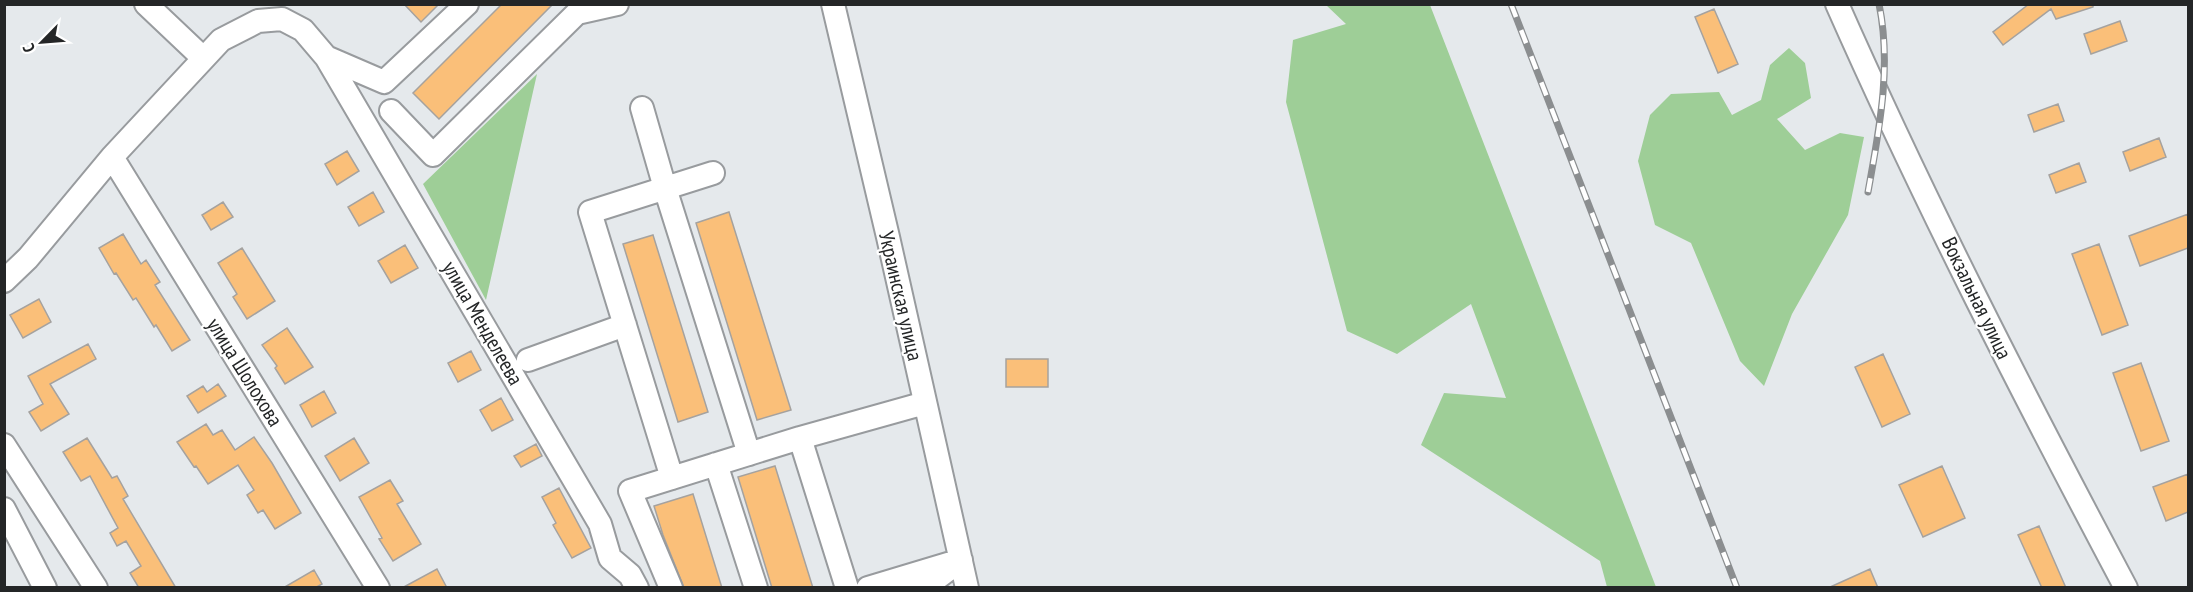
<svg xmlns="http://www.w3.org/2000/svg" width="2193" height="592" font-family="'PT Sans Narrow',sans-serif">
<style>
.green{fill:#9ece97}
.building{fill:#fabf79;stroke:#a5a29f;stroke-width:1.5}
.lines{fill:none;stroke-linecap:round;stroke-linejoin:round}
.minor-casing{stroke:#989b9e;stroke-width:26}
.minor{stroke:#fff;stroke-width:22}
.rail-casing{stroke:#8b8e90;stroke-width:7}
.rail{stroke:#fff;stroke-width:4.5;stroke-dasharray:14;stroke-linecap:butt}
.labels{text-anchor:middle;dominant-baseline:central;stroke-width:4.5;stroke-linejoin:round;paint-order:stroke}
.street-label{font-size:21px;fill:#242627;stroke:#fff}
</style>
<rect width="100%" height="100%" fill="#e5e9ec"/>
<path class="green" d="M 1326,5 L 1430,5 L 1656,587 L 1607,587 L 1600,561 L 1421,445 L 1444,393 L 1506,398 L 1471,304 L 1397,354 L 1347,331 L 1286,102 L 1293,40 L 1346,24 Z
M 1789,48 L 1805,63 L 1811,98 L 1777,119 L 1805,150 L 1840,133 L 1864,137 L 1848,215 L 1792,314 L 1764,386 L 1740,361 L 1691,243 L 1655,225 L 1638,161 L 1650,115 L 1671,94 L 1719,92 L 1732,115 L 1761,100 L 1770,65 Z
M 537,74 L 486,300 L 423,184 Z"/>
<path class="building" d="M 404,4 L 439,4 L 421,22 Z
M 502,4 L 553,4 L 439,119 L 413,93 Z
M 2029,4 L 2093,4 L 2093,7 L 2056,19 L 2051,9 L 2003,45 L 1993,32 Z
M 1714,9 L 1738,64 L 1718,73 L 1695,17 Z
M 2120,21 L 2127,41 L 2091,54 L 2084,34 Z
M 2058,104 L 2064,121 L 2034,132 L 2028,115 Z
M 2159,138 L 2166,157 L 2130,171 L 2123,152 Z
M 347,151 L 359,171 L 337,185 L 325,164 Z
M 2079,163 L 2086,182 L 2056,193 L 2049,175 Z
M 373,192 L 384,212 L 359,226 L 348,207 Z
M 223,202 L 233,217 L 211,230 L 202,215 Z
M 729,212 L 791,410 L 757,420 L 696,223 Z
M 2188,214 L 2188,248 L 2140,266 L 2129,236 Z
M 123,234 L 141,264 L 146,260 L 160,282 L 155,285 L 190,340 L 172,351 L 156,325 L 154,327 L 136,298 L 133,300 L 116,273 L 114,274 L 99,248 Z
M 653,235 L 708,412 L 678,422 L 623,244 Z
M 2099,244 L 2128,325 L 2102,335 L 2072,254 Z
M 405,245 L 418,268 L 391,283 L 378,261 Z
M 242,248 L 275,301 L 247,319 L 233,297 L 237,294 L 218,263 Z
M 39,299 L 51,322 L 23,338 L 10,315 Z
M 287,328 L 313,367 L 285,384 L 275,368 L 277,366 L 262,345 Z
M 88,344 L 96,359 L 50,384 L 69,414 L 41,431 L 29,412 L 43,404 L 28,376 Z
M 471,351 L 481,370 L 458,382 L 448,363 Z
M 1883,354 L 1910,414 L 1882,427 L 1855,367 Z
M 1006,359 L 1048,359 L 1048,387 L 1006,387 Z
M 2141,363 L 2169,441 L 2141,451 L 2113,373 Z
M 218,384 L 226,396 L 198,413 L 187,396 L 203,386 L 207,392 Z
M 324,391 L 336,413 L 312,427 L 300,405 Z
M 501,398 L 513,420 L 492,431 L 480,410 Z
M 206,424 L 213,435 L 222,430 L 235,450 L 254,437 L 272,463 L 301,513 L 275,529 L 263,510 L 258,513 L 247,495 L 254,490 L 238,465 L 208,484 L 196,466 L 194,467 L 177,442 Z
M 87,438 L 112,478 L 117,476 L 128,496 L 123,499 L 176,588 L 139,588 L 130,573 L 141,566 L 126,541 L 117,546 L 110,533 L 118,528 L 90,476 L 81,481 L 63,452 Z
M 354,438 L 369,463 L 340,481 L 325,456 Z
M 536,444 L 542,456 L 521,467 L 514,456 Z
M 775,466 L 813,588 L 772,588 L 738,477 Z
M 1942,466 L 1965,518 L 1923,537 L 1899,485 Z
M 2188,474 L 2188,512 L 2166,521 L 2153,487 Z
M 390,480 L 403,501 L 397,504 L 421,544 L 393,561 L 379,539 L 382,538 L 359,497 Z
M 559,488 L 591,548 L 572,558 L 553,525 L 556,523 L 542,497 Z
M 693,494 L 722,588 L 684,588 L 663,535 L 654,506 Z
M 2039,526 L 2066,588 L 2042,588 L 2018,535 Z
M 437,569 L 447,588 L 402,588 Z
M 1870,569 L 1878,588 L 1828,588 Z
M 314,570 L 322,584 L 315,588 L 283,588 Z"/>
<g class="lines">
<g class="minor-casing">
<path id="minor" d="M 146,4 L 203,58
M 833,4 L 888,237 L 967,588
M 1837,4 C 1925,203 2024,396 2126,588
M 326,57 L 600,524 L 610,558 L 630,575 L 637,588
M 642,108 L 665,188 L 749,454
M 391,111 L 433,155 L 577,13 L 617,4
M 112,157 L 378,588
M 4,281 L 28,258 L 112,157 L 221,40 L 258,21 L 282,19 L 303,30 L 326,57 L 384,82 L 467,4
M 528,360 L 625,325
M 800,438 L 847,588
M 4,445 L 96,588
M 716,464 L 756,588
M 672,478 L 590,212 L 713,173
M 4,509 L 45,588
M 671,588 L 630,491 L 800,438 L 925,403
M 868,588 L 961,560 L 924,588"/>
</g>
<use href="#minor" class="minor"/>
<g class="rail-casing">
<path id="rail" d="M 1511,4 L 1737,588
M 1868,192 C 1879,130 1892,67 1879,4"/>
</g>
<use href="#rail" class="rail"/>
</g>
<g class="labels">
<g class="street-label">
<text transform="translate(901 296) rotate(77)">Украинская улица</text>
<text transform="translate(1977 298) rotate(64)">Вокзальная улица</text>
<text transform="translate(483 323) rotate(60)">улица Менделеева</text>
<text transform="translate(245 372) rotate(58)">улица Шолохова</text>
</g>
</g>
<rect width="2193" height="592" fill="none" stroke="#242627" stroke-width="12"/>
<g transform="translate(42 42) rotate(245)" stroke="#ffffff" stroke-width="4.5" paint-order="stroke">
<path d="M0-4.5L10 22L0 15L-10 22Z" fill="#242627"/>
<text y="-9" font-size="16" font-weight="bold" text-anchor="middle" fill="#242627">С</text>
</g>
</svg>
